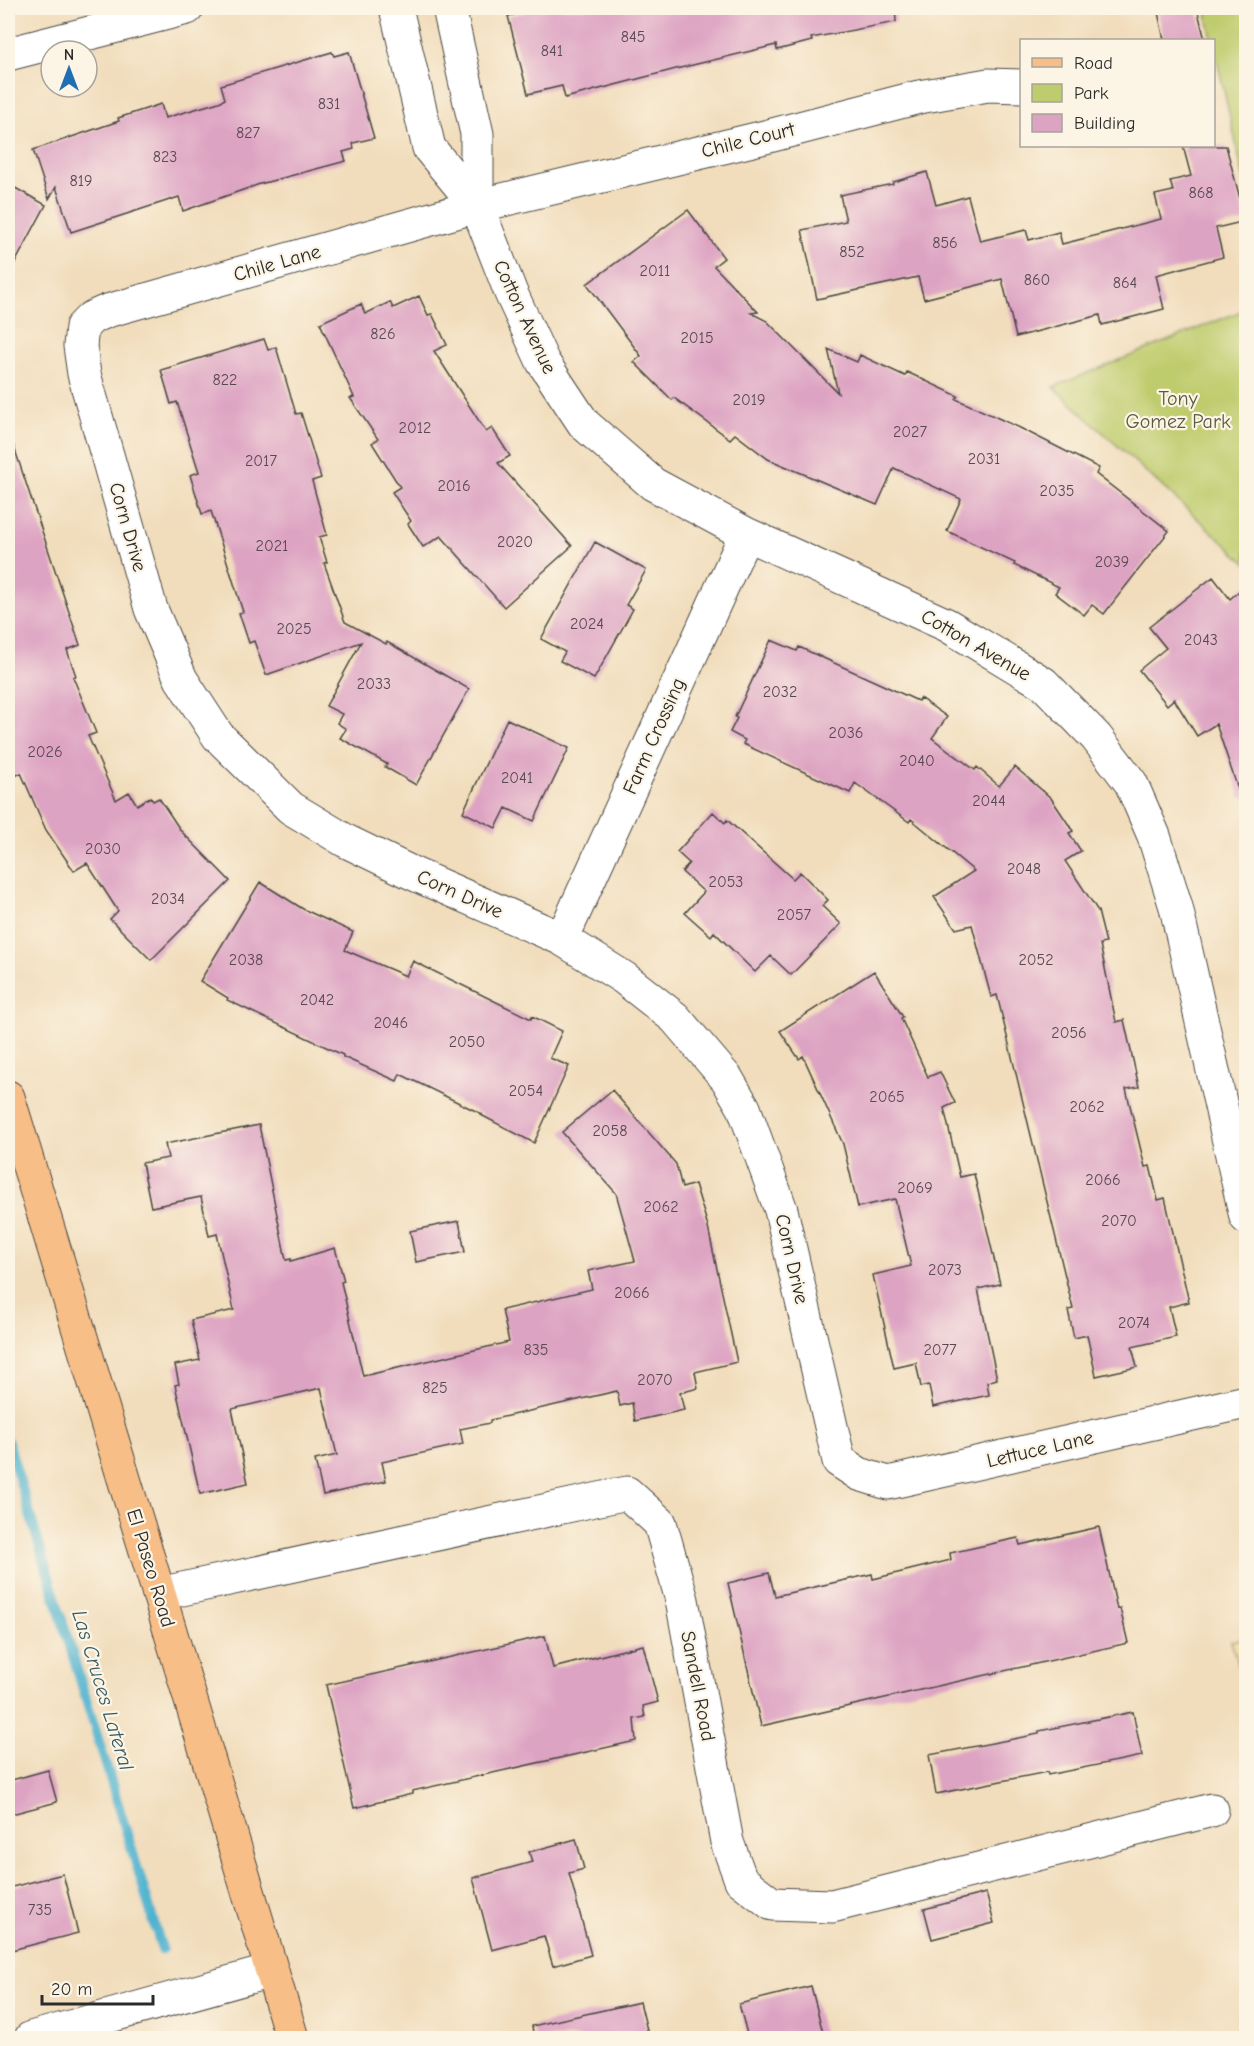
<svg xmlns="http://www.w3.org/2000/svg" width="1254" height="2046" font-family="'Comic Neue',sans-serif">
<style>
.green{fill:#bfcc6d;stroke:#757c4c;stroke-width:1.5}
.sand{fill:#eeda9e;stroke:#8c8264;stroke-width:1.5}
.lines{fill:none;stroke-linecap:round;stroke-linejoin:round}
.stream{stroke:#50b3cf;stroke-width:10}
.building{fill:#dda3c2}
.minor-casing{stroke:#494641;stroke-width:35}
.major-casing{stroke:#494641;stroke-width:35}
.minor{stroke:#fff;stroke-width:33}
.major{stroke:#f7be87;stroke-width:33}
.labels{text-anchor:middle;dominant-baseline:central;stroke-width:4.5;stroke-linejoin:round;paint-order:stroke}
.number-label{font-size:16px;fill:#584951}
.street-label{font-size:20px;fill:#2b2b2b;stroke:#fcf5e5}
.park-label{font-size:20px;fill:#575b3f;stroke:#fcf5e5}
.water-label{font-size:21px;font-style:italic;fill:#385b64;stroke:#fcf5e5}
</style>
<rect width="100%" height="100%" fill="#fcf5e5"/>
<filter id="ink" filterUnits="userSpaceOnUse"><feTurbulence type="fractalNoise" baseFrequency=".0167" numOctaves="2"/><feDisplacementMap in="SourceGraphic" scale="12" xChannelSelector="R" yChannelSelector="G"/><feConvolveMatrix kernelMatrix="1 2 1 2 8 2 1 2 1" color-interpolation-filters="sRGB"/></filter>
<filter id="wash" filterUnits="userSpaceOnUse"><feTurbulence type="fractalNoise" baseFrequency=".008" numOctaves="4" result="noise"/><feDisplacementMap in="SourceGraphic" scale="24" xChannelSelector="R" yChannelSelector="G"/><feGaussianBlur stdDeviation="1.35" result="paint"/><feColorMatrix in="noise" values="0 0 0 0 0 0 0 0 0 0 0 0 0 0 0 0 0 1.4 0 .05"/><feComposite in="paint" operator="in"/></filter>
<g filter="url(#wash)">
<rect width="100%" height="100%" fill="#f1ddbc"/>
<path class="green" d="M 1205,8 L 1246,8 L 1246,187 Z
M 1246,309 L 1246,563 L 1053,387 Z"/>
<path class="sand" d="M 1246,1638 L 1246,1693 L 1231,1641 Z"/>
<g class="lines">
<path class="stream" d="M 8,1442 L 162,1949"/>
</g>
<g id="blocks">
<path class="building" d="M 543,8 L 895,8 L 896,22 L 811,38 L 812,41 L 777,50 L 776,45 L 676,69 L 565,98 L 562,86 L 528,94 L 508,16 Z
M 1157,8 L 1197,8 L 1205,40 L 1164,40 Z
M 332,52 L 334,56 L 349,52 L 374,138 L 353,143 L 354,149 L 343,152 L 346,161 L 260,184 L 183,211 L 179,197 L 71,232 L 56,187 L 49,199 L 33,150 L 119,121 L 118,118 L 161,104 L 165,118 L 219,102 L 225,99 L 221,85 Z
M 1183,146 L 1226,146 L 1246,221 L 1216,228 L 1223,257 L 1156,275 L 1164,309 L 1102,325 L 1100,315 L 1016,337 L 1002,279 L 924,299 L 918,277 L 817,299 L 802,230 L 846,221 L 840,195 L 893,184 L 893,182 L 927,172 L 936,205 L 968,196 L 980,241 L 1026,230 L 1029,240 L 1059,232 L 1062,244 L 1161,219 L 1155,195 L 1173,191 L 1170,181 L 1191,176 Z
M 8,184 L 46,205 L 8,276 Z
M 688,210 L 724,258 L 714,266 L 758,312 L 751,313 L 767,321 L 838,393 L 828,349 L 857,362 L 860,355 L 905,376 L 907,372 L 958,396 L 956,399 L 1020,428 L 1099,468 L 1096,474 L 1169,531 L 1104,614 L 1092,605 L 1084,615 L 1055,593 L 1059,587 L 1014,565 L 1015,563 L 947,531 L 961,499 L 894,468 L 877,505 L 768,459 L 735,434 L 730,439 L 674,398 L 672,400 L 634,362 L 641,356 L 587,284 Z
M 419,296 L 428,315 L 432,314 L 447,345 L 434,351 L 486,432 L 492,428 L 510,456 L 498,463 L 572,546 L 504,607 L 441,536 L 423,547 L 408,524 L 411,521 L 392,492 L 400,487 L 372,443 L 378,439 L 350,398 L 354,397 L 320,323 L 361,304 L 365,314 L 390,302 L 393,308 Z
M 264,339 L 268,350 L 276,347 L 296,414 L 301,413 L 321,478 L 312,481 L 327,535 L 319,537 L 327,562 L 324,563 L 345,622 L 386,644 L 387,642 L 469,689 L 416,785 L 385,767 L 387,764 L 340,738 L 346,729 L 337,723 L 342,714 L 326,706 L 361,642 L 266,675 L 254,641 L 249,643 L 239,613 L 243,612 L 211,511 L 202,514 L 190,475 L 199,472 L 177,402 L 171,404 L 161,370 Z
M 13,444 L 80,645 L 67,650 L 76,676 L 73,677 L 96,733 L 88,736 L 116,800 L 129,792 L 137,805 L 150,797 L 153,801 L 159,798 L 181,831 L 230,881 L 151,960 L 110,919 L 118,911 L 87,863 L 74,871 L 46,830 L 21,773 L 8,779 L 8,445 Z
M 595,542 L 646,570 L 626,605 L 633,609 L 594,679 L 560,661 L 565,652 L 541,639 Z
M 1213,577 L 1230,599 L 1246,585 L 1246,797 L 1241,798 L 1216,724 L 1197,736 L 1174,699 L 1167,705 L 1139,670 L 1166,648 L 1149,627 Z
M 771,640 L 797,651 L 799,647 L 918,701 L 920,698 L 947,717 L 932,738 L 975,770 L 977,767 L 999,786 L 1015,767 L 1051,798 L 1073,831 L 1069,833 L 1081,851 L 1065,861 L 1098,911 L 1106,943 L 1100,944 L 1116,1022 L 1124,1020 L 1139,1087 L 1126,1089 L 1145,1167 L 1150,1166 L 1158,1200 L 1165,1198 L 1189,1302 L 1169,1307 L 1176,1337 L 1132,1347 L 1137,1367 L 1096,1376 L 1087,1335 L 1074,1338 L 1068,1310 L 1073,1309 L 997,995 L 991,997 L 972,925 L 956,929 L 934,897 L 974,871 L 911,819 L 909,822 L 855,783 L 850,793 L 743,744 L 745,740 L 730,732 L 737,718 L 735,717 Z
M 507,719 L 569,748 L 534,821 L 506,808 L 496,828 L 463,812 Z
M 713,812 L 725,823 L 727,820 L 793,879 L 800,872 L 828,900 L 822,906 L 841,924 L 791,975 L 771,956 L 755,972 L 714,932 L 711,936 L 685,913 L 704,892 L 682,872 L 689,863 L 677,852 Z
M 260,882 L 303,909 L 353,932 L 345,950 L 406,976 L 413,961 L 531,1019 L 532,1016 L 562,1031 L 550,1058 L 569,1066 L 534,1143 L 481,1115 L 482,1114 L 400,1074 L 397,1081 L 343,1057 L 343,1055 L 227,1000 L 228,998 L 200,981 Z
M 874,971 L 903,1017 L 901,1018 L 928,1077 L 940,1072 L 955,1103 L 944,1108 L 960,1177 L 974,1174 L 1000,1284 L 978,1289 L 997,1379 L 987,1382 L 989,1395 L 933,1407 L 929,1385 L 921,1387 L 916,1363 L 894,1368 L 873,1275 L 911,1266 L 895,1199 L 858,1207 L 843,1144 L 803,1056 L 799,1059 L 780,1031 Z
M 612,1090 L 676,1164 L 682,1188 L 695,1184 L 707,1223 L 737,1362 L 695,1372 L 698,1388 L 680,1393 L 684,1410 L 635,1421 L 632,1403 L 620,1406 L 617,1391 L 490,1420 L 490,1423 L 460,1429 L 463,1444 L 382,1462 L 386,1481 L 323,1495 L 315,1460 L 337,1455 L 321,1388 L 232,1409 L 248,1483 L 200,1494 L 175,1385 L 179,1384 L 175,1365 L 200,1360 L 191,1320 L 234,1310 L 217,1234 L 209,1236 L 201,1197 L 151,1207 L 142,1163 L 168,1158 L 165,1144 L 259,1125 L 286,1260 L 291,1259 L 291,1261 L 335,1248 L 344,1281 L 341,1282 L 363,1376 L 509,1342 L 502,1310 L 592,1289 L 588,1271 L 635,1261 L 616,1193 L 562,1132 Z
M 459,1221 L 465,1252 L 416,1262 L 410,1231 Z
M 1099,1527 L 1117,1609 L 1120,1608 L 1128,1643 L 761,1726 L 728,1583 L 769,1573 L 775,1596 L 872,1574 L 873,1579 L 951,1560 L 950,1553 L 1018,1538 L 1020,1545 Z
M 545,1636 L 553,1668 L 643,1645 L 658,1702 L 643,1706 L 645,1717 L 634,1719 L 636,1741 L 412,1791 L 412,1794 L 354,1808 L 326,1685 Z
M 1133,1712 L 1142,1756 L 1048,1775 L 1047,1772 L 936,1794 L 929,1755 L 1039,1734 L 1039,1731 Z
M 48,1770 L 57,1802 L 8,1815 L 8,1781 Z
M 576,1839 L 584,1869 L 569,1873 L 591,1955 L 553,1966 L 544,1936 L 492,1950 L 473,1878 L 532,1862 L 529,1852 Z
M 63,1874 L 78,1933 L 8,1951 L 8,1888 Z
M 986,1893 L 994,1923 L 932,1939 L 924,1909 Z
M 811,1986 L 823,2033 L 801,2038 L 748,2038 L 739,2004 Z
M 640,2002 L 649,2038 L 534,2038 L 532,2026 Z"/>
</g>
</g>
<g filter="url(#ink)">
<use href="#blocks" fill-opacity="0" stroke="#494641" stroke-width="1.5"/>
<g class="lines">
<g class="minor-casing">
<path id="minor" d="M 396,8 L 429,148 L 477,206 L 477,134 L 449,8
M 8,54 L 187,8
M 1022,86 L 988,85 L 919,97 L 765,137 L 477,206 L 107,311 L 91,318 L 82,327 L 80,346 L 84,374 L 151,609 L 181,679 L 218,736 L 291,808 L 346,841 L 414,874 L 562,939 L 624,978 L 675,1018 L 727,1079 L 744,1108 L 781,1210 L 839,1461 L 859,1474 L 888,1483 L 1246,1402
M 477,206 L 511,293 L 543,362 L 584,424 L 653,484 L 746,534 L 947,625 L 1043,683 L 1096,737 L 1131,783 L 1154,836 L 1176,907 L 1246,1217
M 562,939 L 746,534
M 159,1594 L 627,1493 L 660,1523 L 682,1600 L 727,1842 L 741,1880 L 772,1904 L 832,1906 L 1212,1810
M 31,2038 L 271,1971"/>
</g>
<g class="major-casing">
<path id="major" d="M 8,1097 L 159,1594 L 292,2038"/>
</g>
<use href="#minor" class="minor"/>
<use href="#major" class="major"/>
</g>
</g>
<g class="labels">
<g class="number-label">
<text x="633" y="37">845</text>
<text x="552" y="51">841</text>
<text x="329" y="104">831</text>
<text x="248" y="133">827</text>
<text x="165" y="157">823</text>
<text x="81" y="181">819</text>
<text x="1201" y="193">868</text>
<text x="945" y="243">856</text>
<text x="852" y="252">852</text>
<text x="655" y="271">2011</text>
<text x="1037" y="280">860</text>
<text x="1125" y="283">864</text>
<text x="383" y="334">826</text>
<text x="697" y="338">2015</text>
<text x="225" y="380">822</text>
<text x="749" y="400">2019</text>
<text x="415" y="428">2012</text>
<text x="910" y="432">2027</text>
<text x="984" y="459">2031</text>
<text x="261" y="461">2017</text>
<text x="454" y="486">2016</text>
<text x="1057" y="491">2035</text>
<text x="515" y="542">2020</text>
<text x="272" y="546">2021</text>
<text x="1112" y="562">2039</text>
<text x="587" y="624">2024</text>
<text x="294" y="629">2025</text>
<text x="1201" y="640">2043</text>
<text x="374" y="684">2033</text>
<text x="780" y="692">2032</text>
<text x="846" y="733">2036</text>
<text x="45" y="752">2026</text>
<text x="917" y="761">2040</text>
<text x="517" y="778">2041</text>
<text x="989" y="801">2044</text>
<text x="103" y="849">2030</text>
<text x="1024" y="869">2048</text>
<text x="726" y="882">2053</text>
<text x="168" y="899">2034</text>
<text x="794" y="915">2057</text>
<text x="246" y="960">2038</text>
<text x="1036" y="960">2052</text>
<text x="317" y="1000">2042</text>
<text x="391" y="1023">2046</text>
<text x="1069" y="1033">2056</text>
<text x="467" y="1042">2050</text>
<text x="526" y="1091">2054</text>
<text x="887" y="1097">2065</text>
<text x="1087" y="1107">2062</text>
<text x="610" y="1131">2058</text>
<text x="1103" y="1180">2066</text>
<text x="915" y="1188">2069</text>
<text x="661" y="1207">2062</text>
<text x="1119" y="1221">2070</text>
<text x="945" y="1270">2073</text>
<text x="632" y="1293">2066</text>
<text x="1134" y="1323">2074</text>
<text x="536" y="1350">835</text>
<text x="940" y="1350">2077</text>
<text x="655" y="1380">2070</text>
<text x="435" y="1388">825</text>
<text x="40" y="1910">735</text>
</g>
<g class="street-label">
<text transform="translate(748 140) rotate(-14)">Chile Court</text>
<text transform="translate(277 263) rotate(-16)">Chile Lane</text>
<text transform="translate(525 317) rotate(65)">Cotton Avenue</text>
<text transform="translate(128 527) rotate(74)">Corn Drive</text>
<text transform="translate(976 645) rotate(30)">Cotton Avenue</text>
<text transform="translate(654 736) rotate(-66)">Farm Crossing</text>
<text transform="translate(460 894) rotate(24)">Corn Drive</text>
<text transform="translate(792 1259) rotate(77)">Corn Drive</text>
<text transform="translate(1040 1449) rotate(-13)">Lettuce Lane</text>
<text transform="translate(151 1568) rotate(73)">El Paseo Road</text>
<text transform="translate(698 1686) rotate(79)">Sandell Road</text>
</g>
<g class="park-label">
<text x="1178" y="398">Tony<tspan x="1178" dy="23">Gomez Park</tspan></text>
</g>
<g class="water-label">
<text transform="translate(103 1690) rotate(73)">Las Cruces Lateral</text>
</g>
</g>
<rect width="1254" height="2046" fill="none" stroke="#fcf5e5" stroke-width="30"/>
<rect x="1020" y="39" width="195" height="108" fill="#fcf5e5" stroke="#a8a49b" stroke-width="1.5"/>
<rect x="1032" y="58" width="30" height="9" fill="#f7be87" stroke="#a8a49b" stroke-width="1.5"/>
<text x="1074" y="69" font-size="18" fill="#2b2b2b">Road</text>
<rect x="1032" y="84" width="30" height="18" fill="#bfcc6d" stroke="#a8a49b" stroke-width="1.5"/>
<text x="1074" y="99" font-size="18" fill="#2b2b2b">Park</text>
<rect x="1032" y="114" width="30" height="18" fill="#dda3c2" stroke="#a8a49b" stroke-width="1.5"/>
<text x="1074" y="129" font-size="18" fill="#2b2b2b">Building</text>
<g transform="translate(69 69)"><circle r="28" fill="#fcf5e5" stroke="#a8a49b" stroke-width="1.5"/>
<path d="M0-4.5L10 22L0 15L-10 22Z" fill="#1f6fb2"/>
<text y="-9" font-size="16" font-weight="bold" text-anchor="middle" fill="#2b2b2b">N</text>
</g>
<path d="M42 1995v9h111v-9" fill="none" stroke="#2b2b2b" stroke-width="3"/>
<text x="51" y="1995" font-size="18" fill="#2b2b2b" stroke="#fcf5e5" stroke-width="4.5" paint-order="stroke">20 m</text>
</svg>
